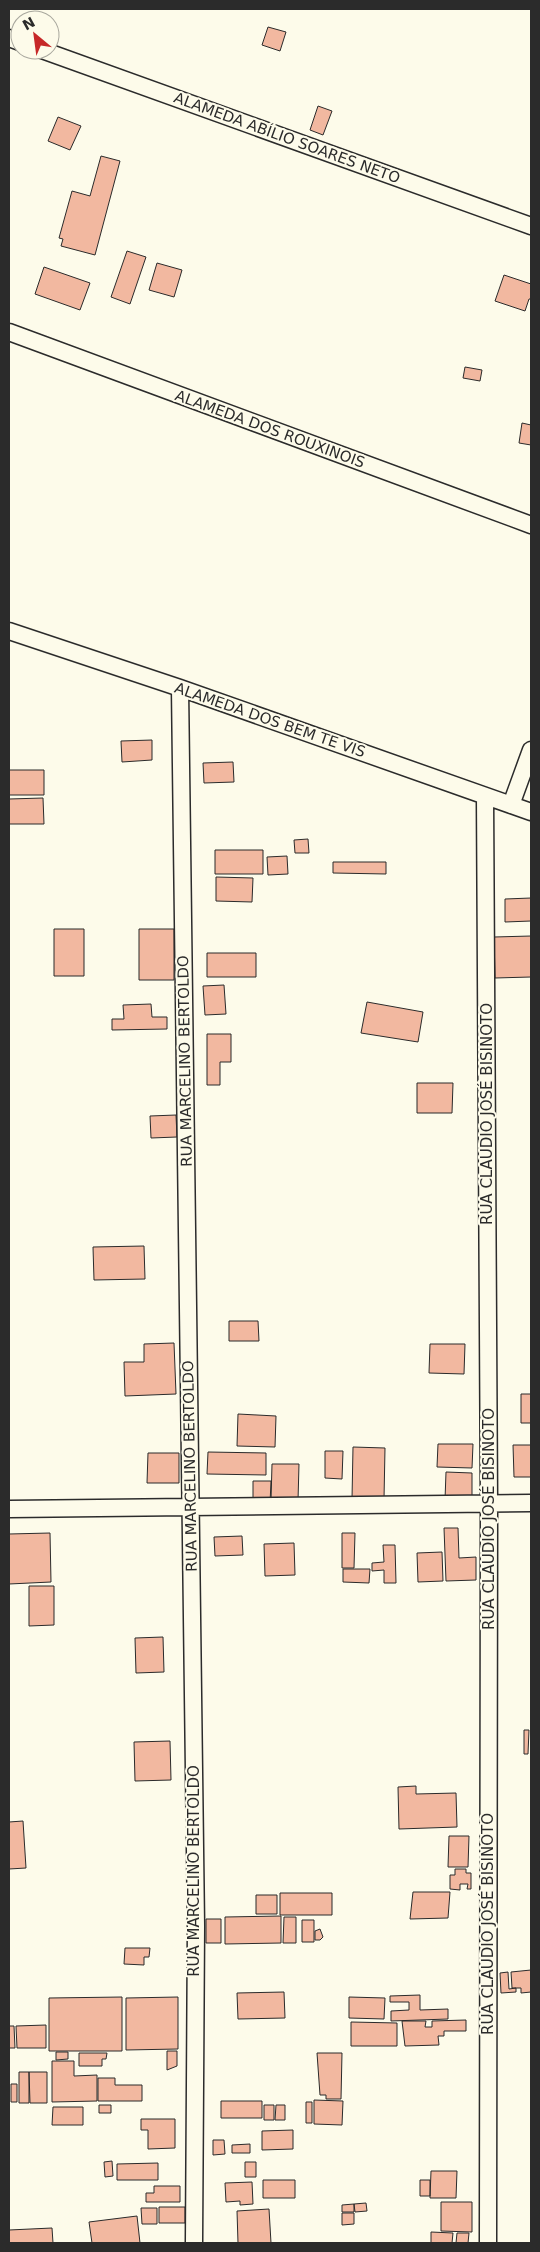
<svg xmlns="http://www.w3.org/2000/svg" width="540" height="2252" font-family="'DejaVu Sans',sans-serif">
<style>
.building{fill:#f2b8a0;stroke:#2b2b2b}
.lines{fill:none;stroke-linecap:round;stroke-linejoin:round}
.minor-casing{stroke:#2b2b2b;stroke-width:19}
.minor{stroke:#fdfbea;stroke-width:16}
.labels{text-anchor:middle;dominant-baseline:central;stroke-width:4;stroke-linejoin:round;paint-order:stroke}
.street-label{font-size:15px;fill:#2b2b2b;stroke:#fdfbea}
</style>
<rect width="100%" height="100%" fill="#fdfbea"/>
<path class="building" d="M 268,27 L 286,32 L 280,51 L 262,45 Z
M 318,106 L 332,111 L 323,135 L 310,130 Z
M 58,117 L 81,126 L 70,150 L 48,141 Z
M 101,156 L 120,161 L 95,255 L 61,246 L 63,239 L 59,238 L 72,191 L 90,196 Z
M 127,251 L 146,257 L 130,304 L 111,297 Z
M 157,263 L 182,270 L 174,297 L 149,290 Z
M 44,267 L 90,283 L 80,310 L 35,294 Z
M 504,275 L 531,284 L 531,299 L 529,299 L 525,311 L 495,301 Z
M 465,367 L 482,370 L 480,381 L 463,378 Z
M 522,423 L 531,425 L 531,445 L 519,443 Z
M 152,740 L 152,760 L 122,762 L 121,741 Z
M 233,762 L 234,782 L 204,783 L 203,763 Z
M 9,770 L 44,770 L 44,795 L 9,795 Z
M 43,798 L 44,824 L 9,824 L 9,799 Z
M 308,839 L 309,853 L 295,853 L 294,840 Z
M 215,850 L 263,850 L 263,874 L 215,874 Z
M 287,856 L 288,874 L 268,875 L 267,857 Z
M 333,862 L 386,862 L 386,874 L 333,873 Z
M 216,877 L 253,878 L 252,902 L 216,901 Z
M 531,898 L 531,921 L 505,922 L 505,899 Z
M 54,929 L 84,929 L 84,976 L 54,976 Z
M 139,929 L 174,929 L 174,980 L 139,980 Z
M 531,936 L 531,977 L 495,978 L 494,937 Z
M 207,953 L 256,953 L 256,977 L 207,977 Z
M 224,985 L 226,1014 L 205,1015 L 203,986 Z
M 367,1002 L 423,1012 L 418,1042 L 361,1033 Z
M 151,1004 L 152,1017 L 167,1017 L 167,1029 L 112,1030 L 112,1019 L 124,1019 L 123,1005 Z
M 207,1034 L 231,1034 L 231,1062 L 220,1062 L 220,1085 L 207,1085 Z
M 417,1083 L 453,1083 L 452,1113 L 417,1113 Z
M 176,1115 L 177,1137 L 151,1138 L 150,1116 Z
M 144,1246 L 145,1279 L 94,1280 L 93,1247 Z
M 229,1321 L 258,1321 L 259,1341 L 229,1341 Z
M 174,1343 L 176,1394 L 125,1396 L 124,1362 L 144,1362 L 144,1344 Z
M 430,1344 L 465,1344 L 464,1374 L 429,1373 Z
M 521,1394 L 531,1394 L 531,1423 L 521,1423 Z
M 238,1414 L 276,1416 L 275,1447 L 237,1446 Z
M 438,1444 L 473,1444 L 472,1468 L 437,1467 Z
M 513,1445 L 531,1445 L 531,1477 L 514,1477 Z
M 353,1447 L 385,1448 L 384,1499 L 352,1499 Z
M 325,1451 L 343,1451 L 342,1479 L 325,1478 Z
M 208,1452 L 266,1453 L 266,1475 L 207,1474 Z
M 148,1453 L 179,1453 L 179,1483 L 147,1483 Z
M 272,1464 L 299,1464 L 298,1501 L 271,1501 Z
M 446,1472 L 472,1473 L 472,1501 L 445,1500 Z
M 253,1481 L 271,1481 L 270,1504 L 253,1504 Z
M 444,1528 L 458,1528 L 459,1558 L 476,1557 L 476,1580 L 446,1581 Z
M 50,1533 L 51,1582 L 9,1584 L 9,1534 Z
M 342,1533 L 355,1533 L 354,1568 L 342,1568 Z
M 242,1536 L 243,1555 L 215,1556 L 214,1537 Z
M 294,1543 L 295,1575 L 265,1576 L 264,1544 Z
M 383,1545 L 395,1545 L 396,1583 L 384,1583 L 384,1570 L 372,1571 L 372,1563 L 384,1562 Z
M 442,1552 L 443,1581 L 418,1582 L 417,1553 Z
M 343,1569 L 370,1569 L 369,1583 L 343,1582 Z
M 29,1586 L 54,1586 L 54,1625 L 29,1626 Z
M 163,1637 L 164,1672 L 136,1673 L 135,1638 Z
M 524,1730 L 529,1730 L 528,1754 L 524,1754 Z
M 170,1741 L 171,1780 L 135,1781 L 134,1742 Z
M 416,1786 L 416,1794 L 456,1793 L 457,1827 L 399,1829 L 398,1787 Z
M 23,1821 L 26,1868 L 9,1869 L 9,1822 Z
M 449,1836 L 469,1836 L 468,1867 L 448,1867 Z
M 455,1869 L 466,1869 L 466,1873 L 471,1873 L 471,1889 L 467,1889 L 468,1884 L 460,1884 L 460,1890 L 450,1889 L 450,1875 L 455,1875 Z
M 413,1892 L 450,1892 L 448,1918 L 410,1919 Z
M 280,1893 L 332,1893 L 332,1915 L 280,1915 Z
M 256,1895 L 277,1895 L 277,1914 L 256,1914 Z
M 281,1916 L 281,1943 L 225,1944 L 225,1917 Z
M 284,1917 L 296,1917 L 296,1943 L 283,1943 Z
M 206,1919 L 221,1919 L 221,1943 L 206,1943 Z
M 302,1920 L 314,1920 L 314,1942 L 302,1942 Z
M 320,1929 L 323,1937 L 320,1940 L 315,1940 L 315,1931 Z
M 125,1948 L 150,1948 L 149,1957 L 144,1957 L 144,1965 L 124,1964 Z
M 531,1970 L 531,1992 L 521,1993 L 521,1988 L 512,1988 L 511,1972 Z
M 508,1972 L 509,1989 L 516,1988 L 516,1992 L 501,1993 L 500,1973 Z
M 284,1992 L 285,2018 L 238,2019 L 237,1993 Z
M 420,1995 L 420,2010 L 448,2009 L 448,2019 L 391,2021 L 391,2011 L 409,2010 L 409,2002 L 390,2002 L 390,1996 Z
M 122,1997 L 122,2051 L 49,2051 L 49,1998 Z
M 178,1997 L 178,2049 L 126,2050 L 126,1998 Z
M 349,1997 L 385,1998 L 384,2019 L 349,2018 Z
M 466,2020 L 466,2031 L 444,2031 L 444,2036 L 438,2036 L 439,2045 L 405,2046 L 402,2021 L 426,2021 L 425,2027 L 432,2027 L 432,2021 Z
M 351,2022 L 397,2023 L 397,2046 L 351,2046 Z
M 46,2025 L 46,2048 L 17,2048 L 16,2026 Z
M 9,2026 L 14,2026 L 15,2048 L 9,2048 Z
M 167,2051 L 177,2051 L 177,2066 L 167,2070 Z
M 56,2052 L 68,2052 L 68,2059 L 56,2060 Z
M 79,2053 L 107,2053 L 106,2059 L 102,2059 L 102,2066 L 79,2066 Z
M 317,2053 L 342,2053 L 341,2099 L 326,2099 L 326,2095 L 320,2095 Z
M 52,2061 L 74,2061 L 74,2076 L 97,2075 L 97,2101 L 52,2102 Z
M 19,2072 L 29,2072 L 29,2103 L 19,2103 Z
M 29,2072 L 47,2072 L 47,2103 L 30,2103 Z
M 98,2078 L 115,2078 L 115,2085 L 142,2085 L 142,2101 L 98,2101 Z
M 11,2084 L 17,2084 L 17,2102 L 11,2102 Z
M 314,2100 L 343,2101 L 342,2125 L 314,2124 Z
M 221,2101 L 262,2101 L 262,2118 L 221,2118 Z
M 306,2102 L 312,2102 L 312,2123 L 306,2123 Z
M 99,2105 L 111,2105 L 111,2113 L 99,2113 Z
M 264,2105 L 274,2105 L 274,2120 L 264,2120 Z
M 276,2105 L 285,2105 L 285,2120 L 275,2120 Z
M 53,2107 L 83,2107 L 83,2125 L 52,2125 Z
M 141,2119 L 175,2119 L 175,2148 L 148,2149 L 148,2130 L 141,2130 Z
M 293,2130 L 293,2149 L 262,2150 L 262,2131 Z
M 213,2140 L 224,2140 L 225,2154 L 213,2155 Z
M 250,2144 L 250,2153 L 232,2153 L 232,2145 Z
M 112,2161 L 113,2176 L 105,2177 L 104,2162 Z
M 245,2162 L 256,2162 L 256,2177 L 245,2177 Z
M 158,2163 L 158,2180 L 117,2180 L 117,2164 Z
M 431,2171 L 457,2171 L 456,2198 L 430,2198 Z
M 263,2180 L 295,2180 L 295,2198 L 263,2198 Z
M 420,2180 L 430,2180 L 430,2196 L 420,2196 Z
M 252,2182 L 253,2204 L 240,2205 L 240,2201 L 226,2202 L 225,2183 Z
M 154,2186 L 180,2186 L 180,2202 L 146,2202 L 146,2193 L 154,2193 Z
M 441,2202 L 472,2202 L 472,2232 L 441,2231 Z
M 366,2203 L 367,2211 L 355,2212 L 354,2204 Z
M 354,2204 L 354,2212 L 342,2212 L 342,2205 Z
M 159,2207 L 185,2207 L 185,2223 L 159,2223 Z
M 141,2208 L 157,2208 L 157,2224 L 142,2224 Z
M 269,2209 L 271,2243 L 238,2243 L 237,2211 Z
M 342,2213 L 354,2213 L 354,2224 L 342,2225 Z
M 137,2216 L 140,2243 L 92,2243 L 89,2222 Z
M 52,2228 L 53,2243 L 9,2243 L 9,2230 Z
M 431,2232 L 453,2233 L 452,2243 L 431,2243 Z
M 457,2233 L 469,2233 L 468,2243 L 456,2243 Z"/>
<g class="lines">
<g class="minor-casing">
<path id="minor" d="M 9,38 L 20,42
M 42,50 L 531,226
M 9,332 L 531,525
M 9,631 L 180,688 L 531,812
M 180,688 L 196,1926 L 194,2243
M 485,796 L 489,1503 L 488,2243
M 511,805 L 531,750
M 9,1509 L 531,1503"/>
</g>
<use href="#minor" class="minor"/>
</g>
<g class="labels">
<g class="street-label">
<text transform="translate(287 138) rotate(20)">ALAMEDA ABÍLIO SOARES NETO</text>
<text transform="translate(270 429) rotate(20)">ALAMEDA DOS ROUXINOIS</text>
<text transform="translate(270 720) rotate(19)">ALAMEDA DOS BEM TE VIS</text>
<text transform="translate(185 1061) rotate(-91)">RUA MARCELINO BERTOLDO</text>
<text transform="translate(487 1114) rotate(-90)">RUA CLAUDIO JOSÉ BISINOTO</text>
<text transform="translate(190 1466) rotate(-91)">RUA MARCELINO BERTOLDO</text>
<text transform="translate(489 1519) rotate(-90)">RUA CLAUDIO JOSÉ BISINOTO</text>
<text transform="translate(194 1871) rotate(-90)">RUA MARCELINO BERTOLDO</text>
<text transform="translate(488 1924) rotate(-90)">RUA CLAUDIO JOSÉ BISINOTO</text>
</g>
</g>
<rect width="540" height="2252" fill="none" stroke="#2b2b2b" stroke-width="20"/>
<g transform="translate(35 35) rotate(331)"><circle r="24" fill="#fdfbea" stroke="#a9a89e"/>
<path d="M0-4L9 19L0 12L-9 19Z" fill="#c62828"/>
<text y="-8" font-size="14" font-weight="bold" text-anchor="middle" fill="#2b2b2b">N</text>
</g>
</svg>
